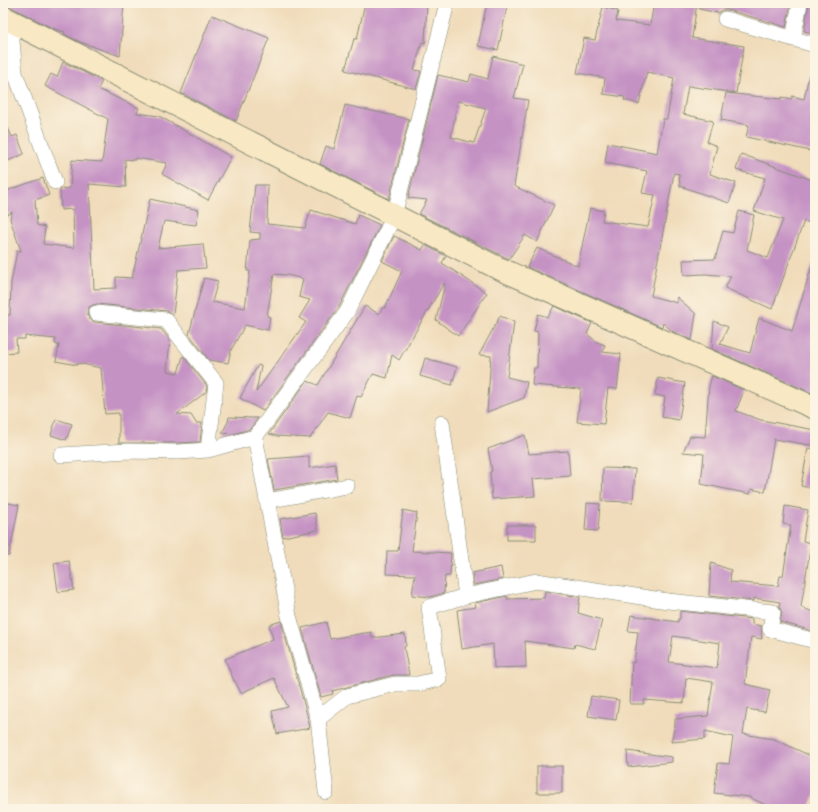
<svg xmlns="http://www.w3.org/2000/svg" width="818" height="812" font-family="Pangolin,sans-serif">
<style>
.building{fill:#c592c4;fill-rule:evenodd}
.lines{fill:none;stroke-linecap:round;stroke-linejoin:round}
.street-casing{stroke:#888c77;stroke-width:16}
.secondary-casing{stroke:#888c77;stroke-width:24}
.street{stroke:#fff;stroke-width:15}
.secondary{stroke:#f8e8c3;stroke-width:22}
</style>
<rect width="100%" height="100%" fill="#fcf5e5"/>
<filter id="ink" filterUnits="userSpaceOnUse"><feTurbulence type="fractalNoise" baseFrequency=".025" numOctaves="2"/><feDisplacementMap in="SourceGraphic" scale="8" xChannelSelector="R" yChannelSelector="G"/><feConvolveMatrix kernelMatrix="1 2 1 2 8 2 1 2 1" color-interpolation-filters="sRGB"/></filter>
<filter id="wash" filterUnits="userSpaceOnUse"><feTurbulence type="fractalNoise" baseFrequency=".012" numOctaves="4" result="noise"/><feDisplacementMap in="SourceGraphic" scale="16" xChannelSelector="R" yChannelSelector="G"/><feGaussianBlur stdDeviation="0.9" result="paint"/><feColorMatrix in="noise" values="0 0 0 0 0 0 0 0 0 0 0 0 0 0 0 0 0 1.4 0 .05"/><feComposite in="paint" operator="in"/></filter>
<g filter="url(#wash)">
<rect width="100%" height="100%" fill="#f0dcba"/>
<g id="blocks">
<path class="building" d="M 3,3 L 124,3 L 120,56 L 80,42 L 64,34 L 65,32 L 52,28 L 9,6 L 3,5 Z
M 365,3 L 427,3 L 425,43 L 422,42 L 414,70 L 421,71 L 416,89 L 345,70 L 354,39 L 357,39 Z
M 487,3 L 508,3 L 498,50 L 478,46 Z
M 654,3 L 697,3 L 692,38 L 744,46 L 736,93 L 688,86 L 683,114 L 713,121 L 707,142 L 717,146 L 710,174 L 736,183 L 729,203 L 680,186 L 679,174 L 674,173 L 651,296 L 677,303 L 677,297 L 696,314 L 692,340 L 672,331 L 663,323 L 662,327 L 527,267 L 537,248 L 578,266 L 590,208 L 604,211 L 602,221 L 648,227 L 655,195 L 642,193 L 647,171 L 605,163 L 608,143 L 657,153 L 663,119 L 667,119 L 674,78 L 647,72 L 639,104 L 624,100 L 625,97 L 603,94 L 605,78 L 577,73 L 584,38 L 595,40 L 603,7 L 618,11 L 616,21 L 650,25 Z
M 700,3 L 791,3 L 786,27 L 728,10 L 722,10 L 718,13 L 699,9 Z
M 809,3 L 815,3 L 815,34 L 804,31 Z
M 212,15 L 269,38 L 236,121 L 181,93 Z
M 493,56 L 523,64 L 514,98 L 528,100 L 514,186 L 554,205 L 537,242 L 525,235 L 509,259 L 419,214 L 427,200 L 408,198 L 438,75 L 469,82 L 471,74 L 488,79 ZM 458,101 L 486,108 L 474,143 L 451,137 Z
M 63,62 L 102,81 L 98,89 L 139,108 L 137,113 L 159,116 L 231,157 L 208,200 L 162,174 L 167,163 L 135,158 L 135,160 L 125,159 L 126,187 L 89,184 L 94,289 L 116,288 L 116,277 L 132,278 L 150,199 L 199,210 L 196,225 L 164,221 L 158,248 L 203,244 L 206,268 L 178,270 L 173,315 L 167,311 L 97,304 L 93,305 L 89,307 L 87,312 L 88,316 L 90,320 L 95,322 L 161,329 L 170,340 L 167,371 L 178,373 L 183,356 L 207,386 L 206,392 L 177,414 L 191,415 L 196,423 L 202,423 L 200,442 L 178,443 L 119,443 L 119,413 L 105,414 L 101,368 L 78,363 L 77,365 L 56,361 L 59,345 L 55,344 L 56,339 L 25,336 L 25,339 L 16,339 L 17,352 L 3,353 L 3,315 L 10,315 L 11,283 L 17,251 L 21,251 L 10,219 L 12,212 L 3,217 L 3,192 L 43,178 L 49,195 L 35,200 L 37,225 L 45,227 L 43,244 L 74,248 L 73,209 L 61,210 L 60,189 L 70,188 L 72,160 L 102,162 L 108,119 L 45,86 L 51,74 L 57,77 Z
M 809,75 L 815,76 L 815,152 L 746,137 L 749,125 L 721,120 L 726,93 L 781,99 L 782,97 L 792,99 L 792,96 L 804,99 Z
M 345,105 L 409,119 L 389,199 L 320,164 L 326,146 L 334,149 Z
M 3,117 L 12,137 L 17,135 L 24,154 L 3,163 Z
M 741,154 L 815,181 L 815,224 L 804,221 L 772,309 L 725,288 L 731,276 L 705,274 L 684,275 L 683,260 L 715,259 L 723,231 L 733,233 L 739,211 L 754,215 L 747,250 L 768,258 L 783,220 L 754,211 L 765,178 L 736,170 Z
M 255,185 L 268,185 L 267,224 L 305,228 L 311,210 L 355,224 L 358,215 L 380,225 L 339,307 L 263,411 L 240,398 L 258,365 L 261,366 L 256,392 L 306,322 L 299,318 L 310,300 L 299,297 L 303,279 L 287,275 L 274,274 L 267,316 L 270,317 L 268,330 L 245,325 L 231,350 L 228,363 L 209,360 L 189,334 L 204,278 L 218,281 L 212,302 L 245,308 L 250,271 L 247,271 L 250,240 L 260,239 L 260,233 L 250,232 Z
M 394,236 L 422,250 L 425,245 L 446,256 L 442,263 L 487,293 L 458,336 L 436,320 L 445,284 L 444,283 L 399,360 L 392,355 L 387,378 L 373,374 L 361,397 L 357,396 L 350,418 L 328,412 L 310,438 L 277,436 L 269,434 L 307,381 L 318,385 L 365,306 L 379,314 L 383,307 L 385,308 L 402,271 L 382,261 Z
M 812,265 L 815,265 L 815,390 L 814,394 L 712,349 L 714,321 L 728,327 L 720,344 L 750,353 L 759,318 L 792,331 Z
M 554,306 L 592,323 L 587,334 L 597,342 L 605,345 L 602,352 L 621,354 L 617,389 L 608,388 L 604,424 L 577,422 L 581,389 L 532,385 L 534,368 L 537,368 L 538,332 L 534,331 L 538,314 L 548,317 Z
M 500,316 L 514,322 L 507,377 L 527,382 L 524,398 L 487,412 L 491,356 L 479,355 Z
M 425,358 L 457,367 L 452,385 L 420,376 Z
M 712,376 L 744,390 L 736,411 L 761,420 L 815,430 L 815,446 L 774,439 L 765,492 L 751,489 L 750,494 L 701,484 L 704,454 L 683,452 L 690,436 L 705,437 L 709,386 Z
M 658,378 L 685,383 L 679,420 L 662,417 L 665,397 L 655,395 Z
M 229,417 L 253,418 L 258,418 L 250,429 L 233,434 L 222,433 L 228,422 Z
M 56,419 L 72,424 L 66,440 L 51,435 Z
M 525,435 L 529,454 L 568,451 L 570,476 L 533,479 L 535,496 L 492,499 L 490,472 L 492,471 L 488,449 Z
M 808,448 L 815,449 L 815,489 L 801,486 Z
M 309,456 L 309,468 L 335,464 L 337,479 L 274,490 L 268,459 Z
M 603,468 L 635,469 L 633,502 L 602,501 Z
M 3,502 L 19,505 L 9,556 L 3,555 Z
M 587,503 L 600,504 L 598,531 L 585,530 Z
M 785,506 L 808,510 L 803,541 L 811,543 L 801,607 L 815,613 L 815,626 L 813,631 L 780,622 L 782,613 L 779,606 L 780,602 L 754,598 L 754,601 L 709,596 L 711,563 L 731,570 L 730,582 L 778,586 L 780,576 L 783,576 L 791,525 L 783,524 Z
M 403,510 L 417,513 L 412,551 L 451,553 L 450,576 L 445,576 L 444,593 L 430,597 L 412,595 L 415,575 L 386,574 L 387,551 L 398,551 Z
M 315,513 L 318,530 L 283,537 L 280,519 Z
M 507,525 L 536,525 L 536,540 L 507,540 Z
M 69,561 L 74,590 L 58,592 L 54,563 Z
M 501,567 L 503,579 L 474,585 L 472,573 Z
M 545,591 L 580,597 L 578,613 L 602,620 L 595,649 L 575,644 L 574,648 L 525,641 L 526,667 L 494,668 L 493,644 L 462,649 L 457,610 L 476,607 L 475,603 L 507,596 L 507,599 L 544,598 Z
M 680,611 L 752,619 L 752,624 L 761,626 L 762,639 L 751,637 L 745,684 L 770,690 L 765,712 L 747,709 L 743,734 L 774,739 L 815,758 L 815,795 L 809,809 L 774,809 L 749,797 L 714,793 L 718,763 L 729,764 L 733,737 L 705,731 L 705,739 L 671,742 L 675,725 L 675,719 L 708,716 L 713,682 L 686,678 L 684,703 L 644,700 L 644,704 L 630,704 L 632,662 L 634,663 L 638,632 L 628,631 L 631,615 L 678,622 L 678,619 L 680,619 ZM 673,636 L 720,643 L 717,668 L 669,662 Z
M 281,621 L 306,711 L 310,728 L 277,734 L 272,711 L 288,707 L 274,678 L 241,693 L 235,681 L 234,681 L 225,659 L 273,639 L 269,625 Z
M 326,622 L 330,639 L 371,632 L 372,638 L 405,634 L 406,646 L 404,647 L 409,675 L 393,675 L 332,691 L 333,694 L 321,697 L 302,628 Z
M 591,696 L 619,700 L 616,720 L 588,716 Z
M 627,751 L 672,757 L 672,762 L 628,767 Z
M 537,766 L 562,766 L 562,793 L 537,793 Z"/>
</g>
</g>
<g filter="url(#ink)">
<use href="#blocks" fill-opacity="0" stroke="#888c77" stroke-width="1"/>
<g class="lines">
<g class="street-casing">
<path id="street" d="M 725,19 L 815,45
M 10,20 L 15,73 L 55,182
M 793,39 L 800,3
M 96,313 L 166,320 L 216,383 L 208,450
M 442,423 L 466,596
M 255,437 L 289,616 L 318,719 L 326,792
M 61,455 L 128,451 L 178,452 L 208,450 L 255,437 L 347,312 L 394,216 L 447,3
M 267,501 L 347,486
M 318,719 L 347,696 L 395,684 L 418,684 L 439,679 L 429,607 L 466,596 L 536,581 L 668,601 L 773,612 L 770,629 L 815,641"/>
</g>
<g class="secondary-casing">
<path id="secondary" d="M 3,17 L 496,267 L 815,408"/>
</g>
<use href="#street" class="street"/>
<use href="#secondary" class="secondary"/>
</g>
</g>
<rect width="818" height="812" fill="none" stroke="#fcf5e5" stroke-width="16"/>
</svg>
